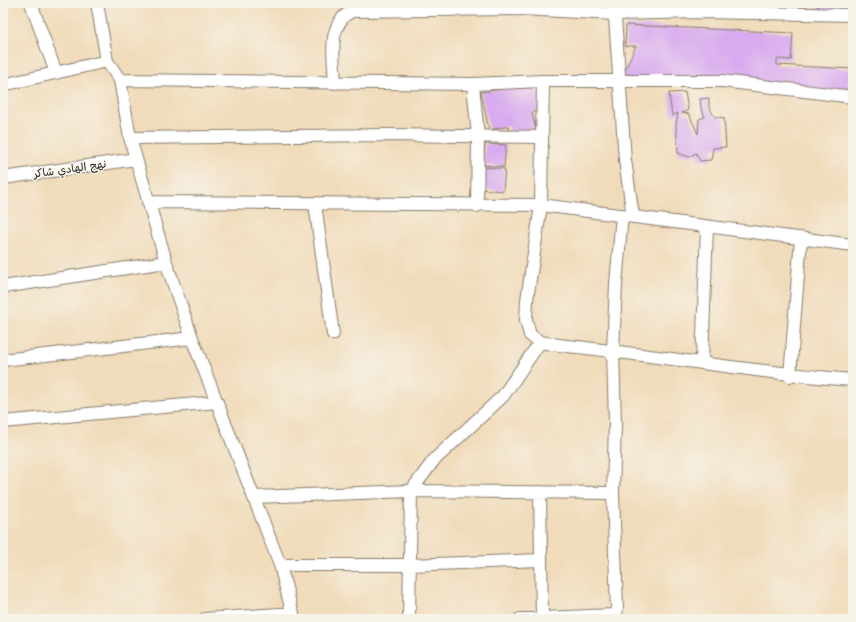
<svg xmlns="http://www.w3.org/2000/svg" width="856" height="622" font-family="'Shantell Sans','Playpen Sans Arabic',sans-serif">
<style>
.building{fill:#d8aaef}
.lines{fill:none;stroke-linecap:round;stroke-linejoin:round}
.minor-casing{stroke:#867c6b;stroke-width:14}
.minor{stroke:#fff;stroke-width:12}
.labels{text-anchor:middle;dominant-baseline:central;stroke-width:3;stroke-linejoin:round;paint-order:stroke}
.street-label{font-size:11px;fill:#1c1c1c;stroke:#f7f3e8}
</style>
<rect width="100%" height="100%" fill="#f7f3e8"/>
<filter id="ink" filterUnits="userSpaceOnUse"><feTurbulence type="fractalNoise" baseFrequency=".025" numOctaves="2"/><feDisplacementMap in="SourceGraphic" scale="8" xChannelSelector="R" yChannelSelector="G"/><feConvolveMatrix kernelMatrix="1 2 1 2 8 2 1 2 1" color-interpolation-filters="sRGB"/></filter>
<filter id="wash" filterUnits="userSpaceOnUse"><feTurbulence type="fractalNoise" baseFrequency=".012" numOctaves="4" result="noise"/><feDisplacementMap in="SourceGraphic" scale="16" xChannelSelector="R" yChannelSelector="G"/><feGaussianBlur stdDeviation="0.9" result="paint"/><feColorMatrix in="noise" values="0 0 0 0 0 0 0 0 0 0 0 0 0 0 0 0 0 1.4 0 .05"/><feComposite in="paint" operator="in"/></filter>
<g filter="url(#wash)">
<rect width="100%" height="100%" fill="#f0dbba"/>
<g id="blocks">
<path class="building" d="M 287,3 L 317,3 L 317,8 L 286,7 Z
M 627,3 L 771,3 L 771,4 L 739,6 L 739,8 L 678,9 L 678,4 L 627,8 Z
M 818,3 L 853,3 L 853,15 L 819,17 Z
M 626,25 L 793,33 L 791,60 L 777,59 L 777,65 L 853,69 L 853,91 L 620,80 L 636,46 L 625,46 Z
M 537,84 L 542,110 L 532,112 L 536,131 L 511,135 L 509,126 L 489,130 L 481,92 Z
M 685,92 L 688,110 L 682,113 L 689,114 L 698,134 L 699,119 L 705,117 L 701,108 L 700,99 L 709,98 L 709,106 L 714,116 L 724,118 L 726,147 L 713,148 L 711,160 L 700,161 L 696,153 L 689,157 L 678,153 L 676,124 L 678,113 L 672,116 L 669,93 Z
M 485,144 L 506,145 L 504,167 L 483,165 Z
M 483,167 L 505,169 L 503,191 L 481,189 Z"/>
</g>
</g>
<g filter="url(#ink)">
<use href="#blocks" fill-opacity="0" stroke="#867c6b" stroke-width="1"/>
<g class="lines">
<g class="minor-casing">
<path id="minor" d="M 31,3 L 56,73
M 97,3 L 107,61 L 120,80 L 130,138 L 166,262 L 192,338 L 280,565 L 294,619
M 614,3 L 625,160 L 633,216
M 120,80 L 473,84 L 543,81 L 722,81 L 853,97
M 543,81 L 541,205 L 527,300 L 526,320 L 530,335 L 540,342 L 559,345 C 657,355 754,373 853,380
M 335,83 C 334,59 326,24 352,11 L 523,9 L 615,14 L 701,12 L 853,15
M 473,84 L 478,137 L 477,206
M 3,85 L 107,61
M 130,138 L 386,135 L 542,137
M 3,178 L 136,159
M 148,202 L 541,205 L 853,245
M 315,204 L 333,334
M 3,287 L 166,262
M 3,360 L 192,338
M 702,362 L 707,228
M 790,376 L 801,238
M 3,422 L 217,402
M 540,492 L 542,618
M 254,497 L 411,491 L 613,493
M 280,565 L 409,565 L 540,560
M 205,619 L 293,613
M 409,619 L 411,491 L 434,460 L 503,396 L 540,342
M 520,619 L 613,615 L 617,610 L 613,493 L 615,423 L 613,350 L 616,284 L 622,215"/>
</g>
<use href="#minor" class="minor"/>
</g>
</g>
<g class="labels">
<g class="street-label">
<text transform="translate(70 169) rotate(-8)">نهج الهادي شاكر</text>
</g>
</g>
<rect width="856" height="622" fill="none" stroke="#f7f3e8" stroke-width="16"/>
</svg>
